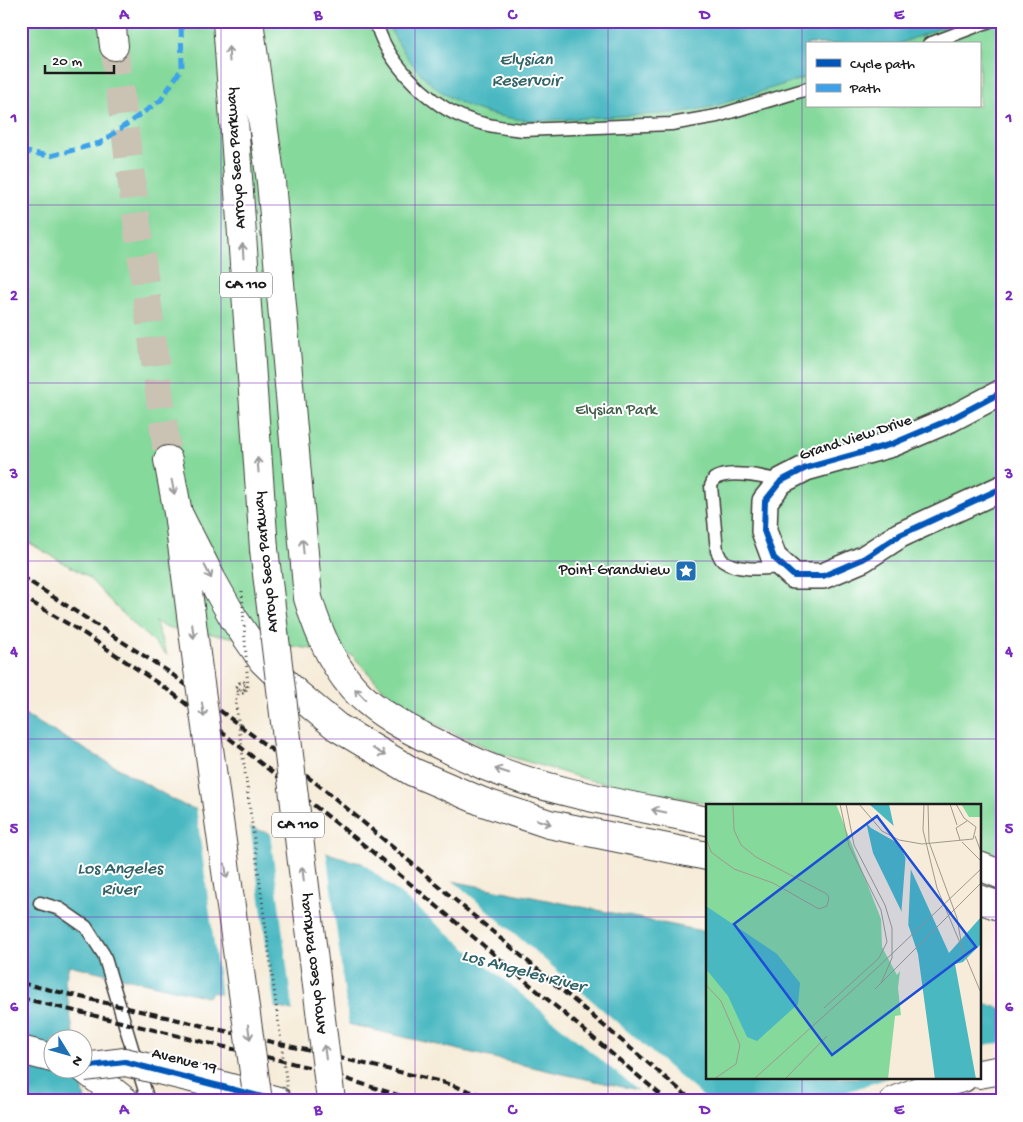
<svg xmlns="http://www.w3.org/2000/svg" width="1023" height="1122" font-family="'Gochi Hand',sans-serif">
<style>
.green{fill:#85d99b;stroke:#507a5c;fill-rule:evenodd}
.water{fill:#49b8c1;stroke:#326a6e}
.pier{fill:#f6ecd9}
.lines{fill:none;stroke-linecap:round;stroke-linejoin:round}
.motorway-tunnel{stroke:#cac2b3;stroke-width:28;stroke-dasharray:28 14;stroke-linecap:butt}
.service-casing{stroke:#3d3b38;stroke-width:15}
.minor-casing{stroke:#3d3b38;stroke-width:28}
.tertiary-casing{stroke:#3d3b38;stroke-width:30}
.secondary-casing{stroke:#3d3b38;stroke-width:30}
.motorway-casing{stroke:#3d3b38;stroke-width:30}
.path{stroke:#3d3b38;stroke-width:3;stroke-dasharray:1 4;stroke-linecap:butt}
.service{stroke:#fff;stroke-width:12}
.minor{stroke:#fff;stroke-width:25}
.tertiary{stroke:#fff;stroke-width:28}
.secondary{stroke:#fff;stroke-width:28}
.motorway{stroke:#fff;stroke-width:28}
.rail{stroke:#1c1c1c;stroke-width:4;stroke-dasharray:8 4;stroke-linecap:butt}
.tertiary-bridge-casing{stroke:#3d3b38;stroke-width:30;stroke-linecap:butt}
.motorway-bridge-casing{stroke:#3d3b38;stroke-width:30;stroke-linecap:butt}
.path-bridge{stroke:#3d3b38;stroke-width:3;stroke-dasharray:1 4;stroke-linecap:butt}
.tertiary-bridge{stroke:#fff;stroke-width:28}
.motorway-bridge{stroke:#fff;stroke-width:28}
.quiet{stroke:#3da2ea;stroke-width:5;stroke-dasharray:10 5;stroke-linecap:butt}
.cycleway-casing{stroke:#fff;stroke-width:9}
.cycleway{stroke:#0057b8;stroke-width:6}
.oneway{stroke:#999}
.grid{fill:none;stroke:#7b2cbf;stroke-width:1;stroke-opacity:0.55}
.labels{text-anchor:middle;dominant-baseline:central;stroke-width:4;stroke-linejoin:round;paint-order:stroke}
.shield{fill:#fff;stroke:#606060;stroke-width:1}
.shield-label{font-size:15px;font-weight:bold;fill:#1c1c1c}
.street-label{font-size:16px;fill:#1c1c1c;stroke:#fff}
.park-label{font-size:16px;fill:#415e48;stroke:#fff}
.poi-label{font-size:16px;fill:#1c1c1c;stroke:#fff;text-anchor:end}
.water-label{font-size:18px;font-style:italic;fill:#306266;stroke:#fff}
.inset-road{fill:none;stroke:#9f998d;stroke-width:1}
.view{fill:#1d4ed8;fill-opacity:0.15;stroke:#1d4ed8;stroke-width:2.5}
.inset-edge{fill:none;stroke:#1c1c1c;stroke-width:2.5}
.neatline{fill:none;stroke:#7b2cbf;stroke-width:2}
.grid-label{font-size:16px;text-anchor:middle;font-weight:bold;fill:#7b2cbf}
</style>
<rect width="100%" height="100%" fill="#fff"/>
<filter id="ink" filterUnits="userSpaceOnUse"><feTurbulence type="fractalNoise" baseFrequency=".02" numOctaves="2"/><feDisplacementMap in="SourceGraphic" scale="10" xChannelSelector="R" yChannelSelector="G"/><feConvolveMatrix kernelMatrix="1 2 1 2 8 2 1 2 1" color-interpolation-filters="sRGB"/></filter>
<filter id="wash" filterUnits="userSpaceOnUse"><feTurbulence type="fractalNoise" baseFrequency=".0096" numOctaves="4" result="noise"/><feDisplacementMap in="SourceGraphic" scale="20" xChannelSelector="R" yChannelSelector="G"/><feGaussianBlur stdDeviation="1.12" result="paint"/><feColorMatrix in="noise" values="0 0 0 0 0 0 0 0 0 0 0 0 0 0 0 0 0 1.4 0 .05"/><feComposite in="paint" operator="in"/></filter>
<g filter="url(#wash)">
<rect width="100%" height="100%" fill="#f6ecd9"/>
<path class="green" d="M 21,21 L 1002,21 L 1002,856 L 979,847 L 979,806 L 723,806 L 589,780 L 498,753 L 416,715 L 381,687 L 352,655 L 164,627 L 155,621 L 167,655 L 114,605 L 88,577 L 21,538 ZM 807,44 L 979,44 L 979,106 L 807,106 Z"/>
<path class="water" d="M 386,21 L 960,21 L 898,44 L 807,44 L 807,77 L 712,107 L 677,113 L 533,121 C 459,114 419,88 386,21 Z
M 21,713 L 183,805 L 352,861 L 707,932 L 707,1078 L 979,1078 L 979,1001 L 1002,1009 L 1002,1101 L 688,1101 L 554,1072 L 211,992 L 208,997 L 69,965 L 65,981 L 74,1039 L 52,1040 L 52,1070 L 79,1070 L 85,1101 L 21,1101 Z"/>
<path class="pier" d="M 196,807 L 250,825 L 275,1009 L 221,997 Z
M 270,832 L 326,850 L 349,1027 L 293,1014 Z
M 359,860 L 450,878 L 708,1101 L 676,1101 L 641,1093 Z
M 1002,1043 L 1002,1101 L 827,1101 L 832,1097 L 888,1078 L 979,1078 L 979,1047 L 990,1044 Z"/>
</g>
<g filter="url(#ink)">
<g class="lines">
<path class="motorway-tunnel" d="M 114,46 L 168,460"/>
<g class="service-casing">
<path id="service" d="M 376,21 C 384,59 426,101 460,116 C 480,125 501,128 523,130 L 671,124 L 717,116 L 807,89
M 929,44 L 990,21
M 781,481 C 764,477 729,469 714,479 L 711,486 L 717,551 C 719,554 720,559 723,561 C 739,572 765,568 783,567
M 40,903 L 60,909 L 86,927 L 104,955 L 148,1101"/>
</g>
<g class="minor-casing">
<path id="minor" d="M 1002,392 L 951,419 L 892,444 L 806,468 L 781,481 L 765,501 L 764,531 L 774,558 L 794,576 L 823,576 L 863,559 L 900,535 L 1002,488"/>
</g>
<g class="tertiary-casing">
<path id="tertiary" d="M 21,1050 L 52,1058
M 82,1067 L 125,1101
M 216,1084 L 278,1101"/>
</g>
<g class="secondary-casing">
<path id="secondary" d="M 979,1074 L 1002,1070
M 894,1101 L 928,1087 L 963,1078"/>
</g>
<g class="motorway-casing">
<path id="motorway" d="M 111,21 L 114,46
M 227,21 L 264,549
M 249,21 L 271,182 L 308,598 C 318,632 334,670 360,695 C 380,714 406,728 430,740 C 448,749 467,758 485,766 C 554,794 635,806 707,821
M 168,460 L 178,513 L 197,662
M 178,513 L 212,580 L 234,619 L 263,661 L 296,693 L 337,727 L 413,772 L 483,802 L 549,824 L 707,856
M 979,866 L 1002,875
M 979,899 L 1002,907"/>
</g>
<path class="path" d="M 239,689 L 243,690 L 245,688 L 245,685 L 240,683 L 237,687 L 243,692 L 247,687 L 244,682 L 240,682 L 236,686 L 238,691 L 243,693 L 248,688
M 1000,1101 L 1002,1100"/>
<use href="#service" class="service"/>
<use href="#minor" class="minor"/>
<use href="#tertiary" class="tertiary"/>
<use href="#secondary" class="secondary"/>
<use href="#motorway" class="motorway"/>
<path class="rail" d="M 21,576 L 169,672 L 325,790 L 693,1101
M 21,596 L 85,634 L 171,692 L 369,849 L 668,1101
M 21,983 L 442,1082 L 500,1101
M 21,998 L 308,1067 L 417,1101"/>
<g class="tertiary-bridge-casing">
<path id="tertiary-bridge" d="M 84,1067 L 125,1062 L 216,1084"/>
</g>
<g class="motorway-bridge-casing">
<path id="motorway-bridge" d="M 264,549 L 331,1101
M 197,662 L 258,1101"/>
</g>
<path class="path-bridge" d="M 242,591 L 248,688
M 239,689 L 236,705 L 289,1101"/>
<use href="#tertiary-bridge" class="tertiary-bridge"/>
<use href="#motorway-bridge" class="motorway-bridge"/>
<path class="quiet" d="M 21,151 L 50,156 L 100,143 L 161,100 L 182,68 L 181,21"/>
<g class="cycleway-casing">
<path id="cycleway" d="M 1002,392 L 951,419 L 892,444 L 806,468 L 781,481 L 765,501 L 764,531 L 774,558 L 794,576 L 823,576 L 863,559 L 900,535 L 1002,488
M 82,1067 L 125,1062 L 278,1101"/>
</g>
<use href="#cycleway" class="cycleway"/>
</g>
<defs><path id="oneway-shaft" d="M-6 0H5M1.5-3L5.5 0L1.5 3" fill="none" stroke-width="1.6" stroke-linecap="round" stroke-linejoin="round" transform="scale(1.25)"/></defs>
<g class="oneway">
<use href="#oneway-shaft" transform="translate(229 54) rotate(-94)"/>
<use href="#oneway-shaft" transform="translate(243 251) rotate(-94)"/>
<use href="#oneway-shaft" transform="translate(258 465) rotate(-94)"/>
<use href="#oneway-shaft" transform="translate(173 487) rotate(79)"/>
<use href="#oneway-shaft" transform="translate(303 546) rotate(-95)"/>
<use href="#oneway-shaft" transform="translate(208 572) rotate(63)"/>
<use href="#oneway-shaft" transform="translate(193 631) rotate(83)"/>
<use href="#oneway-shaft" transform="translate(360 694) rotate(-135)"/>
<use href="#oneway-shaft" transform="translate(203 710) rotate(82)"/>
<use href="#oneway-shaft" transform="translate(379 752) rotate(31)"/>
<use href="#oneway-shaft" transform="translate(502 771) rotate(-162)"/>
<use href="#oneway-shaft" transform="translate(659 811) rotate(-168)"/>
<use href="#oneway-shaft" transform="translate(544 822) rotate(17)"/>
<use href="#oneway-shaft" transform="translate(226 871) rotate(82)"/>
<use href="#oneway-shaft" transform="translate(303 874) rotate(-97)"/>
<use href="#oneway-shaft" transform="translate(249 1032) rotate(82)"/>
<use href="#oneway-shaft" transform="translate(325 1052) rotate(-97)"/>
</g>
</g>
<path class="grid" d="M 221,21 L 221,1101M 415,21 L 415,1101M 608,21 L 608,1101M 802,21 L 802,806M 21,205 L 1002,205M 21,383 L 1002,383M 21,561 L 1002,561M 21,739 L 1002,739M 21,917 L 707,917M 979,917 L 1002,917M 802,1078 L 802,1101"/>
<defs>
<g id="sight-square" transform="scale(1.125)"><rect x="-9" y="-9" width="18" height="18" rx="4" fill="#1f6fb2" stroke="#fff"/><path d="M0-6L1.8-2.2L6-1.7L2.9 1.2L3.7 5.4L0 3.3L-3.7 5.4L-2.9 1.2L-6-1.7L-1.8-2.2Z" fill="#fff"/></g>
</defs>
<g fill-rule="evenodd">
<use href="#sight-square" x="686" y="571"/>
</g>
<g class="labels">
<g class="shield">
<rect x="220" y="272.5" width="52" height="25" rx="4"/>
<rect x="272" y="812.5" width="52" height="25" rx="4"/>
</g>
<g class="shield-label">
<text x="246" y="285">CA 110</text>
<text x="298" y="825">CA 110</text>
</g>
<g class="street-label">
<text transform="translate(237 158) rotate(-94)">Arroyo Seco Parkway</text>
<text transform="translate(856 439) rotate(-18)">Grand View Drive</text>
<text transform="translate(267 562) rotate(-96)">Arroyo Seco Parkway</text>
<text transform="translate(314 964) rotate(-97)">Arroyo Seco Parkway</text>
<text transform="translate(184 1062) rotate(14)">Avenue 19</text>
</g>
<g class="park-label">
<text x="616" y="411">Elysian Park</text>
</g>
<g class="poi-label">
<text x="670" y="571">Point Grandview</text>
</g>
<g class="water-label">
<text x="526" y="60">Elysian<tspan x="526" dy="21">Reservoir</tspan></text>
<text x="120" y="869">Los Angeles<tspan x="120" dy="21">River</tspan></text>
<text transform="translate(523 972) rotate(15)">Los Angeles River</text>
</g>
</g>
<g transform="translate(706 804)">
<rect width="275" height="275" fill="#f6ecd9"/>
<path d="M 0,0 L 130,0 L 175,115 L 176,143 L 191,171 L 194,167 L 192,184 L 195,211 L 189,212 L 182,275 L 0,275 ZM 255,0 L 275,0 L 275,13 L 263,13 Z" fill="#85d99b"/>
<path d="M 156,0 L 183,0 L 190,33 L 243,149 L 275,113 L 275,140 L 257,158 L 249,160 L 270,275 L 229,275 L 212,150 L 203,123 L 167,49 ZM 0,102 L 71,150 L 94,179 L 92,200 L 51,237 L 41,233 L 22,192 L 0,165 Z" fill="#49b8c1"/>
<path d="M 153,0 L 163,0 L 190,24 L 197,42 L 165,24 L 154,12 ZM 200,48 L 205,61 L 202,127 L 195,113 Z" fill="#f6ecd9"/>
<path class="inset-road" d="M 140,0 L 148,41 L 179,101 L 186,124 L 186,154 L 175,179M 153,0 L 176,27 L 193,36 L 216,40 L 267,35 L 270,23 L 258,14 L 250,0M 218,0 L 217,26 L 231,84 L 275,189M 222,0 L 223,38 L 251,114 L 255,137M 244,0 L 251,21M 269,32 L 275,48M 0,34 L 5,48 L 28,65 L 67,79 L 113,105 L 121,102 L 123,94 L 121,90 L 50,53 L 35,41 L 28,26 L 27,0M 254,36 L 250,24 L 261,17M 256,38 L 275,57M 0,181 L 15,197 L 34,241 L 30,260 L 8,275M 169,185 L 275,79M 118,204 L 173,154 L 181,138 L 175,106 L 143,42 L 134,0M 48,275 L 171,164 L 275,65M 79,275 L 121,232"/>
<path class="view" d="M 171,12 L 270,143 L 126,251 L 28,120 Z"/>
<rect width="275" height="275" class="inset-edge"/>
</g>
<rect width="1023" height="1122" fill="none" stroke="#fff" stroke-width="55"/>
<rect x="806" y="42" width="175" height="65" fill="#ffffff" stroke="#a4a4a4"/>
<rect x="816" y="59" width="25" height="8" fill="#0057b8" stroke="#a4a4a4"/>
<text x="850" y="68" font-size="15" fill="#1c1c1c">Cycle path</text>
<rect x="816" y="84" width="25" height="8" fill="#3da2ea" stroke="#a4a4a4"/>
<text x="850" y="92" font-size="15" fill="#1c1c1c">Path</text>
<g transform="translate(68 1054) rotate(127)"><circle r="24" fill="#ffffff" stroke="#a4a4a4"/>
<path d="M0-4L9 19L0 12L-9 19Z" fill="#1f6fb2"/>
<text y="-8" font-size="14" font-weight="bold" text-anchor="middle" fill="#1c1c1c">N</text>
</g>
<path d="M45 65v8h69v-8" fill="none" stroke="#1c1c1c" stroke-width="2.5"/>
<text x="52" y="65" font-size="15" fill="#1c1c1c" stroke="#ffffff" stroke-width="4" paint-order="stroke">20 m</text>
<rect x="28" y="28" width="968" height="1066" class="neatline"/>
<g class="grid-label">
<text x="124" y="19">A</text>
<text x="318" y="19">B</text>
<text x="512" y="19">C</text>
<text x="705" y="19">D</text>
<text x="899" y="19">E</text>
<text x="14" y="122">1</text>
<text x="1009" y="122">1</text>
<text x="14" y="300">2</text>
<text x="1009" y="300">2</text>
<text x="14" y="478">3</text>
<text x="1009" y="478">3</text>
<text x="14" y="656">4</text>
<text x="1009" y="656">4</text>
<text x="14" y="833">5</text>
<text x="1009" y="833">5</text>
<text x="14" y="1011">6</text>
<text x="1009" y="1011">6</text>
<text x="124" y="1114">A</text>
<text x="318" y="1114">B</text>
<text x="512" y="1114">C</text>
<text x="705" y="1114">D</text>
<text x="899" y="1114">E</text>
</g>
</svg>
